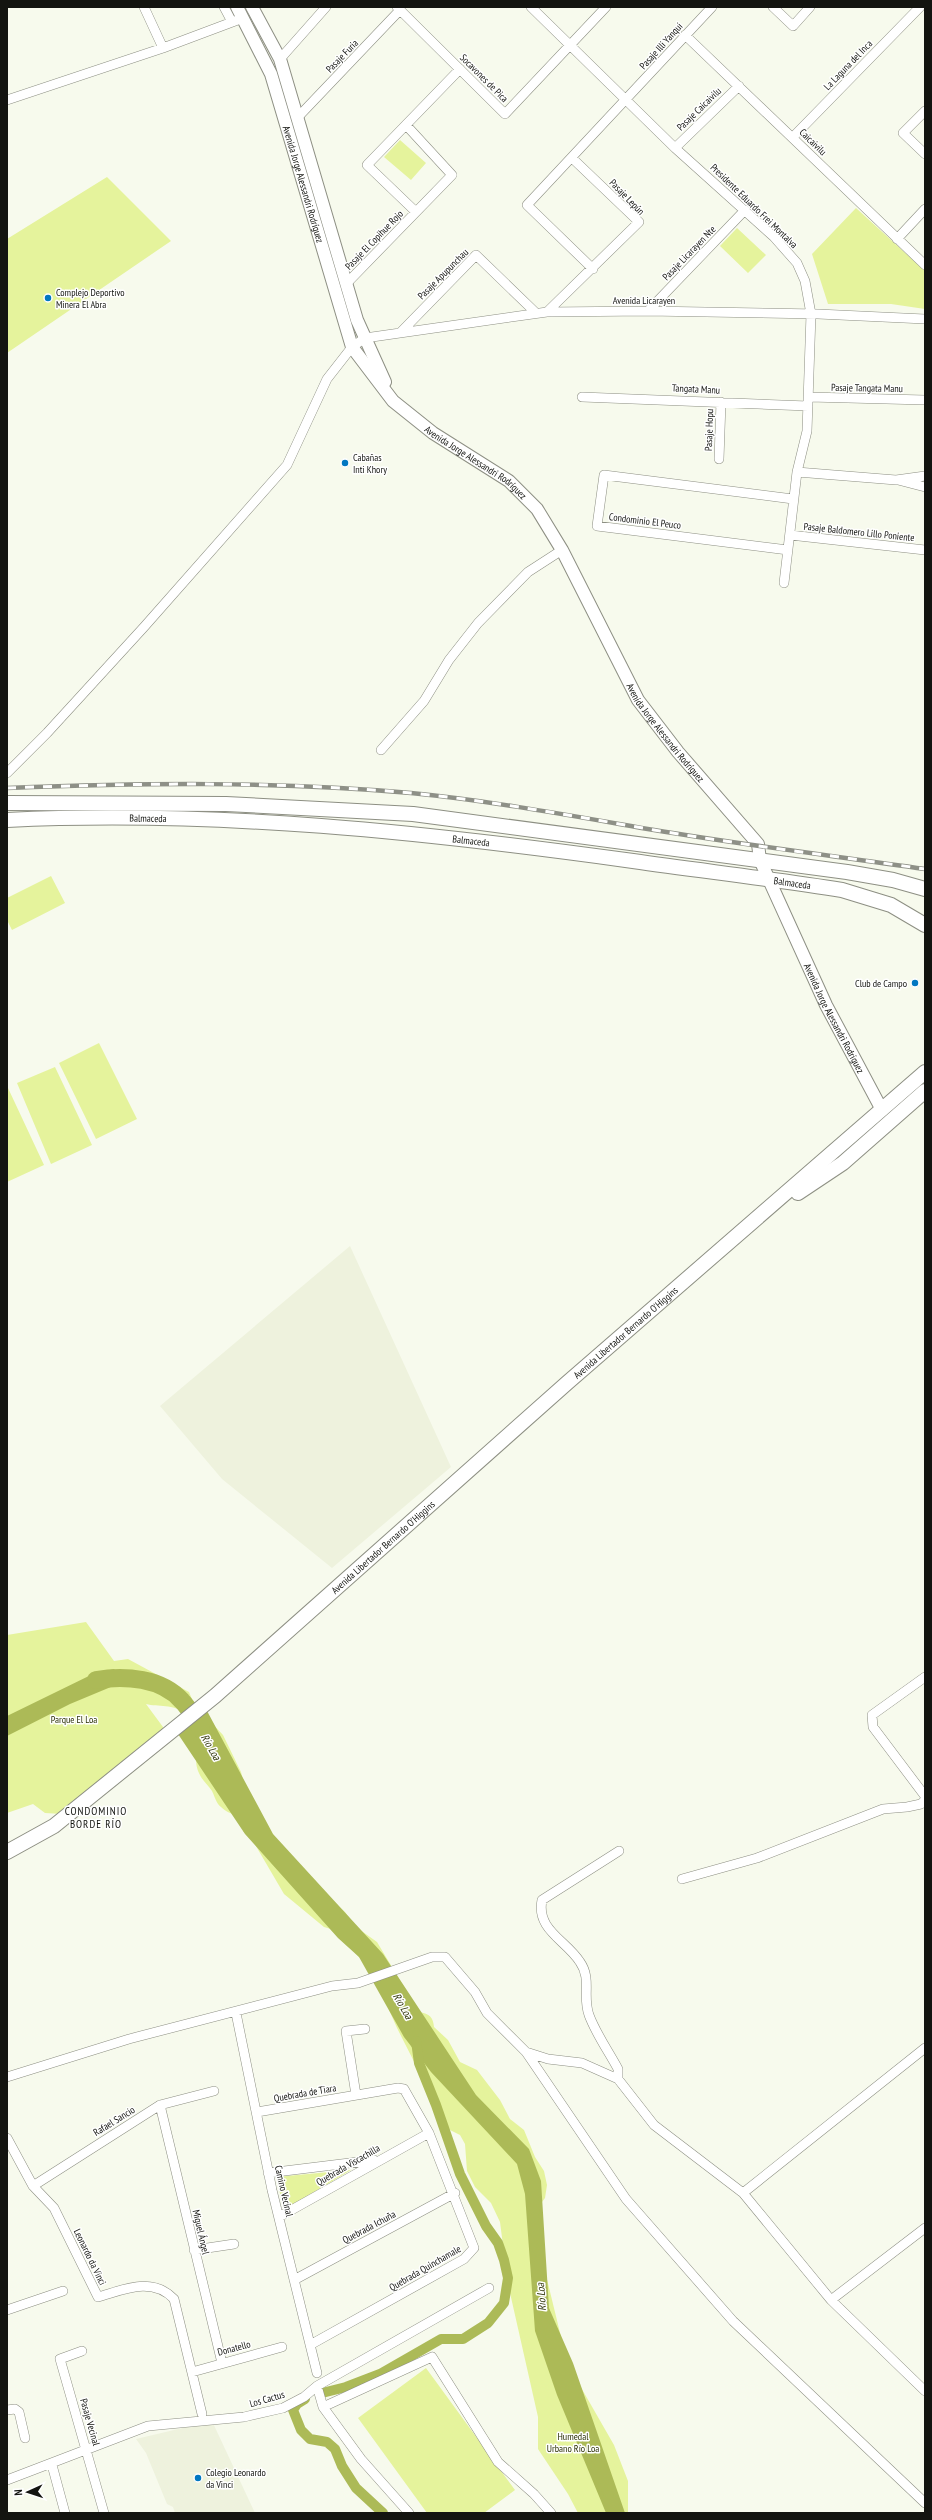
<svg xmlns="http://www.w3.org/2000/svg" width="932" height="2520" font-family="'PT Sans Narrow',sans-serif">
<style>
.built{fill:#eef2dd}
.green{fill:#e5f39c}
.water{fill:#acba57}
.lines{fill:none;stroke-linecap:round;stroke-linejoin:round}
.canal{stroke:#acba57;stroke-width:10}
.river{stroke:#acba57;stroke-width:18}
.street-casing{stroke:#8d8f83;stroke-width:10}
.secondary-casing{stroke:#8d8f83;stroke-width:14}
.primary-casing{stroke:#8d8f83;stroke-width:16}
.street{stroke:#fff;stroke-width:9}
.secondary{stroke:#fff;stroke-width:12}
.primary{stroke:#fff;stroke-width:14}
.rail-casing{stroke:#8e9087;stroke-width:4.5}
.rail{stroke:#fff;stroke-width:3;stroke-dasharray:9;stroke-linecap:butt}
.poi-dot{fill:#0177c1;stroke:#fff;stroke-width:1.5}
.labels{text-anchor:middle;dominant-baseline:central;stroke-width:3;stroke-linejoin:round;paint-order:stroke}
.street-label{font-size:10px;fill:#131410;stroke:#fff}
.poi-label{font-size:10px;fill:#131410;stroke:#fff;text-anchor:start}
.park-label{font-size:10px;fill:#2b3005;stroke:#fff}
.water-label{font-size:11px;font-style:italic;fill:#31360b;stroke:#fff}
.neighbourhood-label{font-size:11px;letter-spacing:1px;fill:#131410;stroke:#fff}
</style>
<rect width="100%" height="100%" fill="#f7faed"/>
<path class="built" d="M 350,1246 L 451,1467 L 332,1568 L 222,1479 L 160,1406 Z
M 212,2421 L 255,2513 L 175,2513 L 173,2507 L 167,2504 L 146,2453 L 136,2439 Z"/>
<path class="green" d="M 400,140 L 426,163 L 411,180 L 384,157 Z
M 107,177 L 171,241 L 7,353 L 7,239 Z
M 856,208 L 925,271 L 925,309 L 891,304 L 828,304 L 812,254 Z
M 737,228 L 766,255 L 748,273 L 720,246 Z
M 51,876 L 65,903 L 12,930 L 7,920 L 7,898 Z
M 99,1043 L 137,1119 L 96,1139 L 59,1063 Z
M 55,1067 L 92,1145 L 51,1164 L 17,1083 Z
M 8,1088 L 44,1165 L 7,1182 L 7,1089 Z
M 86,1622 L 114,1661 L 128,1659 L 189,1692 L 194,1704 L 223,1735 L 241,1772 L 252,1815 L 315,1885 L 345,1912 L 356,1927 L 377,1942 L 419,2012 C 430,2014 433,2017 434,2027 L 448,2040 L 460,2062 L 477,2070 L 500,2100 L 510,2119 L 524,2130 L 535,2157 L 544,2171 L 547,2185 L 545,2198 L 539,2206 L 543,2263 L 563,2345 L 579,2384 L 614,2445 L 628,2481 L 628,2513 L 578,2513 L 568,2494 L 538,2449 L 538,2417 L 508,2284 L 500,2222 L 491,2203 L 475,2187 L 467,2171 L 465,2144 L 460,2135 L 450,2130 L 438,2109 L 397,2028 L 372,1971 L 334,1930 L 324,1927 L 284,1894 L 250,1836 L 243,1831 C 244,1811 232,1818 221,1807 C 216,1803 215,1797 212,1791 C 209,1786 204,1782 201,1777 C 186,1752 213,1742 184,1713 C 174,1704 158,1707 146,1704 L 163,1727 L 162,1735 L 62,1814 L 45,1813 L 33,1804 L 7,1813 L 7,1635 Z
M 351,2170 L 284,2210 L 276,2177 Z
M 426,2368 L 515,2490 L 484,2513 L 427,2513 L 358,2418 Z"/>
<path class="water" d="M 114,1669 L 121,1677 L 118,1684 L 70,1704 L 7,1736 L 7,1716 L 95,1673 Z
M 206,1709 L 273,1834 L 383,1954 L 476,2095 L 529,2149 L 541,2181 L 549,2308 L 573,2363 L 625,2513 L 606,2513 L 557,2395 L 535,2331 L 525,2194 L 517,2164 L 431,2072 L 404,2037 L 359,1957 L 338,1938 L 245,1834 L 178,1734 Z"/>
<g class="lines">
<path class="canal" d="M 322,2393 L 346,2387 L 380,2374 L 441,2339 L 463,2339 L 488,2323 L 504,2303 L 508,2278 L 504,2260 L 498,2243 L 486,2226 L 460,2174 L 436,2105 L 419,2063 L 416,2041
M 305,2399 L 297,2404 L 293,2410 L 301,2430 L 310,2439 L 327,2442 L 335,2449 L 342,2466 L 356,2488 L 383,2513"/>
<path class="river" d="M 96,1680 C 125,1675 162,1678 182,1701 C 190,1709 195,1720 201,1729"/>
<g class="street-casing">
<path id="street" d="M 144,7 L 163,48
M 224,7 L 232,22
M 397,7 L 505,114 L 606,7
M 531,7 L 675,148 L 774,237 L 797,263 L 805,281 L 811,314 L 807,431 L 797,472 L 784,583
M 773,7 L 793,26 L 810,7
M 685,35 L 925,265
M 280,59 L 326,7
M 7,100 L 163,48 L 243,18
M 925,111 L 903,133 L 925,154
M 299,116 L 400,10
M 793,137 L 920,7
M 675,148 L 739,86
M 416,212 L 367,165 L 460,69
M 897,239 L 925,209
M 593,269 L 527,205 L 712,7
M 347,283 L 452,175 L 406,125
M 648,311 L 745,210
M 547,312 L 639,222 L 572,158
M 401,332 L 476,255 L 536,313
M 582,397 L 808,406
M 809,397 L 925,400
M 719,459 L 721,402
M 797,472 L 896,480 L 925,476
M 898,480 L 925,487
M 790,535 L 925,550
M 788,550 L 597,526 L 604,475 L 793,499
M 381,750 L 424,701 L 449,660 L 478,623 L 528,572 L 562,550
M 7,773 L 47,733 L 144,627 L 287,465 L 327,379 L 352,347 L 365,338 L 547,312 L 648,311 L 818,314 L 925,319
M 925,1677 L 872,1715 L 873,1727 L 925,1796
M 682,1879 L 757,1858 L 883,1809 L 907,1807 L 921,1804 L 925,1800
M 236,2013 L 272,2190 L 317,2373
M 526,2052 L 548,2059 L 582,2063 L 618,2079 L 654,2125 L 743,2193 L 831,2300 L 925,2391
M 7,2077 L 129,2039 L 332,1986 L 358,1983 L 432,1957 L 445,1957 L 475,1992 L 487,2013 L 526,2052 L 626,2199 L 733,2321 L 925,2503
M 618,2079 L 618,2069 C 609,2052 596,2034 589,2015 C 582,1996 592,1979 580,1962 C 566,1940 536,1930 542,1900 L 619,1851
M 356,2095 L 346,2031 L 365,2029
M 160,2105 L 222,2363
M 257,2112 L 398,2088 L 404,2089 L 429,2133 L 474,2248 L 464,2259 L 310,2345
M 7,2138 L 33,2186 L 54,2208 L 98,2297 C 123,2290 152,2276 174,2299 L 202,2414
M 268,2173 L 374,2160
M 33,2186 L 160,2105 L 214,2091
M 743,2193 L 925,2048
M 279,2217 L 429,2133
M 194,2250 L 234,2244
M 294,2280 L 455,2193
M 831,2300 L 925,2228
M 7,2310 L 63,2291
M 82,2351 L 60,2359 L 104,2513
M 192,2372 L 282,2347
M 317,2386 L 323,2407 L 361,2459 L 409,2513
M 323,2407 L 432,2357 L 498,2462 L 534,2494 L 551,2513
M 7,2410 L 15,2409 L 19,2412 L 25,2438
M 52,2465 L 65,2513
M 7,2480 L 148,2426 L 244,2417 L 283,2408 L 304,2397 L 317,2386 L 489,2288"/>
</g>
<g class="secondary-casing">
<g id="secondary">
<path id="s1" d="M 237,7 L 271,74 L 352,347 L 393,401 L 433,433 L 509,481 L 537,509 L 562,550 L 638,700 L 678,752 L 758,844 L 760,860 L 826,1005 L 882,1110"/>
<path d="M 252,7 L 280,59 L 357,320 L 385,382"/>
</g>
</g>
<g class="primary-casing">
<g id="primary">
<path d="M 7,803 L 226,804 L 413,814 L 847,872 L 893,880 L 925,889"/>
<path id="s2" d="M 7,820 C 220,810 423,832 633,861 C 703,871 773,879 842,890 L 891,905 L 925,925"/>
<path d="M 798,1193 L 843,1163 L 925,1091"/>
<path id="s3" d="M 7,1852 L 54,1826 L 215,1696 L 567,1383 L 925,1072"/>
</g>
</g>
<use href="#street" class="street"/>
<use href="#secondary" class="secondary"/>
<use href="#primary" class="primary"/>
<g class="rail-casing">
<path id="rail" d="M 7,788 C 142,783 276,781 411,793 C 493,801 573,816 654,830 C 744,845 835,856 925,869"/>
</g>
<use href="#rail" class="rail"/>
</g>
<g class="poi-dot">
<circle cx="48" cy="298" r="4"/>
<circle cx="345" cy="463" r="4"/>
<circle cx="915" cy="983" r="4"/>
<circle cx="198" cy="2478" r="4"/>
</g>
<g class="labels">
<g class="street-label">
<text transform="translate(661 46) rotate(-48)">Pasaje Illi Yanqui</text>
<text transform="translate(342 56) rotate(-46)">Pasaje Furia</text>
<text transform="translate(848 65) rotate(-46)">La Laguna del Inca</text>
<text transform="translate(484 78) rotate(45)">Socavones de Pica</text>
<text transform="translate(699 109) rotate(-44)">Pasaje Caicaivilu</text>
<text transform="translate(813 142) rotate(44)">Caicaivilu</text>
<text stroke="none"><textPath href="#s1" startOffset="190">Avenida Jorge Alessandri Rodríguez</textPath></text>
<text transform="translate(627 197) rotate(46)">Pasaje Lepún</text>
<text transform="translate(754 206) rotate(44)">Presidente Eduardo Frei Montalva</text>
<text transform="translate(374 240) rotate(-46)">Pasaje El Copihue Rojo</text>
<text transform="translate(689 253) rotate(-46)">Pasaje Licarayen Nte</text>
<text transform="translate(443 274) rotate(-45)">Pasaje Apupunchau</text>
<text x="644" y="300">Avenida Licarayen</text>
<text transform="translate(867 388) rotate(1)">Pasaje Tangata Manu</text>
<text transform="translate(696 389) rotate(3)">Tangata Manu</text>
<text transform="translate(709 430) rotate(-88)">Pasaje Hopu</text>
<text stroke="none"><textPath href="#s1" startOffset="531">Avenida Jorge Alessandri Rodríguez</textPath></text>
<text transform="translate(645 521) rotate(7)">Condominio El Peuco</text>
<text transform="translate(859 532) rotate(6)">Pasaje Baldomero Lillo Poniente</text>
<text stroke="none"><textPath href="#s1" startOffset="867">Avenida Jorge Alessandri Rodríguez</textPath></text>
<text stroke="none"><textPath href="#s2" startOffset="141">Balmaceda</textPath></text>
<text stroke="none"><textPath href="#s2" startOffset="465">Balmaceda</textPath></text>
<text stroke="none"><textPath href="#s2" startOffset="789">Balmaceda</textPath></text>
<text stroke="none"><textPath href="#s1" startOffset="1203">Avenida Jorge Alessandri Rodríguez</textPath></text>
<text stroke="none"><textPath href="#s3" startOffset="809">Avenida Libertador Bernardo O'Higgins</textPath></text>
<text stroke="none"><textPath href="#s3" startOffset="485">Avenida Libertador Bernardo O'Higgins</textPath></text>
<text transform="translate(305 2093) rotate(-10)">Quebrada de Tiara</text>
<text transform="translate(114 2121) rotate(-32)">Rafael Sancio</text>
<text transform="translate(348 2165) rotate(-30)">Quebrada Viscachilla</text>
<text transform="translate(284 2191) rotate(77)">Camino Vecinal</text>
<text transform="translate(369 2227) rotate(-28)">Quebrada Ichuña</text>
<text transform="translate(201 2232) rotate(77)">Miguel Ángel</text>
<text transform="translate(90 2257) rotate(64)">Leonardo da Vinci</text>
<text transform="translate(425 2268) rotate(-30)">Quebrada Quinchamale</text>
<text transform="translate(234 2348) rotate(-15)">Donatello</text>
<text transform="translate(267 2399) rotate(-16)">Los Cactus</text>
<text transform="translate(90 2422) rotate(74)">Pasaje Vecinal</text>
</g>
<g class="poi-label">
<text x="56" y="292">Complejo Deportivo<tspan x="56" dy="12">Minera El Abra</tspan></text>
<text x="353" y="457">Cabañas<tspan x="353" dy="12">Inti Khory</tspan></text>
<text x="907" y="983" text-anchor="end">Club de Campo</text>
<text x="206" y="2472">Colegio Leonardo<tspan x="206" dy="12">da Vinci</tspan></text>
</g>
<g class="park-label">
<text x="74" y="1719">Parque El Loa</text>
<text x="573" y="2436">Humedal<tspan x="573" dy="12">Urbano Río Loa</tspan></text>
</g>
<g class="water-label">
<text transform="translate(211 1747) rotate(60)">Río Loa</text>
<text transform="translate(403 2006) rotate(60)">Río Loa</text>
<text transform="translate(541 2297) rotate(-94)">Río Loa</text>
</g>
<g class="neighbourhood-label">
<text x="96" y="1811">CONDOMINIO<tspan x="96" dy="13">BORDE RÍO</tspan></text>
</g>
</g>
<rect width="932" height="2520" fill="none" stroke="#131410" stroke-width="16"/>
<g transform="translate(28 2492) rotate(267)" stroke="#ffffff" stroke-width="3" paint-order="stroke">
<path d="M0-3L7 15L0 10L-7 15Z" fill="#131410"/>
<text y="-6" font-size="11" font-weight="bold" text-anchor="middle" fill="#131410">N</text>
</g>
</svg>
